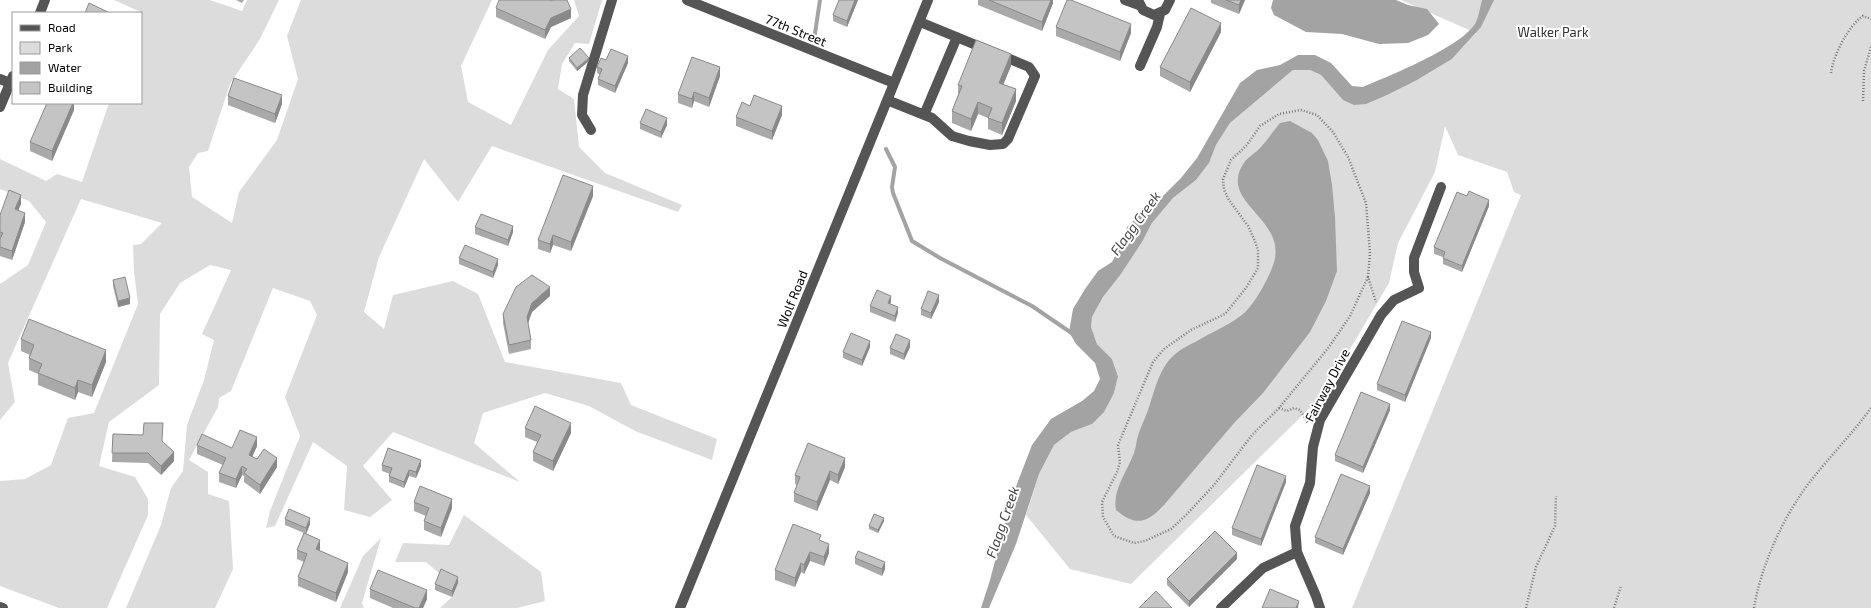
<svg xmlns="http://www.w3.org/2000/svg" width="1871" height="608" font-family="'Exo 2',sans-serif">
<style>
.green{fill:#dcdcdc}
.water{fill:#a3a3a3}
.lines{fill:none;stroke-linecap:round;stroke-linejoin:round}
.stream{stroke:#a3a3a3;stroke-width:4}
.path{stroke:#777;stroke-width:2.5;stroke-dasharray:1 2;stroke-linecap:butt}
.minor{stroke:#555;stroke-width:10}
.wall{fill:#a9a9a9}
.shaded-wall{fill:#898989}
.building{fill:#c4c4c4;stroke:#898989}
.labels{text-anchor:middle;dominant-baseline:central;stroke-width:4;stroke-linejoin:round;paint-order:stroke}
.street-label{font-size:13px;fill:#000;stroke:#fff}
.park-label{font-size:13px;fill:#333;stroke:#fff}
.water-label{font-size:14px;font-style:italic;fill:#444;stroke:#fff}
</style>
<rect width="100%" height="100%" fill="#fff"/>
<path class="green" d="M 114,0 L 210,0 L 242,11 L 247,0 L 279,0 L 260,39 L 230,84 L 208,151 L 198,153 L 189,167 L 192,197 L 232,223 L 239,192 L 277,140 L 298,79 L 287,36 L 301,0 L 492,0 L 461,66 L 468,102 L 511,125 L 548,50 L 579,16 L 574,0 L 602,0 L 589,44 L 575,43 L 562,64 L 558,89 L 574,99 L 579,147 L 605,173 L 682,205 L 678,212 L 492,146 L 458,202 L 424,159 L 379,257 L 364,312 L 384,329 L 393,295 L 453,281 L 478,294 L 505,362 L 621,383 L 631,405 L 717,439 L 712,460 L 635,431 L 589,406 L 545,393 L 483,413 L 474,443 L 520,482 L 393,432 L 363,466 L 392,500 L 370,517 L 344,510 L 347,466 L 313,442 L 275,526 L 266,528 L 270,511 L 300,436 L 285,397 L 317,315 L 310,301 L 273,288 L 231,391 L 219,398 L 218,407 L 189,460 L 208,472 L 208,494 L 229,501 L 233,569 L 215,608 L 126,608 L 161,525 L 171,488 L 183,471 L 187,425 L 204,380 L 214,340 L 202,334 L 231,270 L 210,265 L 180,283 L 160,314 L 159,385 L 109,422 L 99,466 L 135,477 L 148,499 L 148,515 L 107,608 L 59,608 L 0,586 L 0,481 L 25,479 L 51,465 L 68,418 L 94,413 L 138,304 L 134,271 L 133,245 L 141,244 L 162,223 L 81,199 L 8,363 L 15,402 L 0,420 L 0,284 L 28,265 L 46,222 L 29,201 L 0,189 L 0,159 L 46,181 L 57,174 L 82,182 L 109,103 L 141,103 L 141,12 Z
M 1401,0 L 1871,0 L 1871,608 L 1352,608 L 1521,195 L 1514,192 L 1507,172 L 1458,155 L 1445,126 L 1435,172 L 1398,243 L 1389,283 L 1323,395 L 1131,584 L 1070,569 L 1026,515 L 1039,474 L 1054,445 L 1071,432 L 1092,424 L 1114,393 L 1118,375 L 1112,359 L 1097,344 L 1091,327 L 1092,317 L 1103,297 L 1121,274 L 1142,242 L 1152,223 L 1173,198 L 1196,180 L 1209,163 L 1216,145 L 1230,123 L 1293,70 L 1310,70 L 1321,75 L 1343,100 L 1417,80 L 1452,59 L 1476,33 Z
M 464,515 L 541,572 L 545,601 L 517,608 L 440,608 L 452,597 L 441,575 L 426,562 L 395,562 L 403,543 L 449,545 Z
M 381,538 L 362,603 L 364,608 L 340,608 L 363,556 Z"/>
<path class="water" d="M 1273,0 L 1396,0 L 1408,5 L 1427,9 L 1439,24 L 1428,35 L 1408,43 L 1379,44 L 1342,34 L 1306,32 L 1274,15 L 1271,8 Z
M 1482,0 L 1494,0 L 1481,27 L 1452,59 L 1417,80 L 1387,95 L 1366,104 L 1354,105 L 1343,100 L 1321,75 L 1310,70 L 1293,70 L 1230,123 L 1216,145 L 1209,163 L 1196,180 L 1173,198 L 1152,223 L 1142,242 L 1121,274 L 1103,297 L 1092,317 L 1091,327 L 1097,344 L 1112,359 L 1118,376 L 1114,393 L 1104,412 L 1092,424 L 1071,432 L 1054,445 L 1039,474 L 1016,544 L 989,608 L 981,608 L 990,580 L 1012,497 L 1032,445 L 1051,419 L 1082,401 L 1094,391 L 1100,379 L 1095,363 L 1076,344 L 1069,332 L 1073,309 L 1085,289 L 1098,271 L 1112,262 L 1125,238 L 1127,227 L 1144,210 L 1157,202 L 1181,178 L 1197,158 L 1240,83 L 1257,70 L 1280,65 L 1298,55 L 1315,55 L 1331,63 L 1352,86 L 1363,87 C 1391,75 1459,48 1475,24 C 1479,17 1480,7 1482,0 Z
M 1290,121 L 1312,133 L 1318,140 L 1328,161 L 1332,185 L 1335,217 L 1337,271 L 1326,301 L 1310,332 L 1263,393 L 1235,422 L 1164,505 C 1147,523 1136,527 1116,510 C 1112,490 1127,472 1134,453 C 1136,448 1136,442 1138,436 C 1140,428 1144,421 1147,413 C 1154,394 1158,370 1173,356 C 1181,348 1194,343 1204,337 C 1217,330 1232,323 1243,314 C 1254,305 1267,281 1272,268 C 1292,220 1220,205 1242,166 C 1246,158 1253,155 1259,149 C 1267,141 1273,131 1280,123 Z"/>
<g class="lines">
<path class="stream" d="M 814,40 L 820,0
M 886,149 L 895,167 L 892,187 L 893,193 L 912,241 L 940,258 L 1032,306 L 1073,334"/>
<path class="path" d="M 1831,73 C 1833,56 1848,26 1863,16 L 1871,19
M 1863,101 L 1864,71 L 1871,47
M 1368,277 L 1350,316 L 1329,347 L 1279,408 L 1252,435 L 1214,485 L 1187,514 L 1171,529 L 1145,541 L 1134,543 L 1114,536 L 1103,517 L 1102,502 L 1117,472 L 1120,462 L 1118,445 L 1153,362 L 1164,349 L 1191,330 L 1225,314 L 1246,288 L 1258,268 L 1258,251 L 1255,241 L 1248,226 L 1229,200 L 1224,190 L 1223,179 L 1231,160 L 1247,145 L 1260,126 L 1279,114 L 1301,110 L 1317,115 L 1333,132 L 1348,157 L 1366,203 L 1370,253 L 1368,277 L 1376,302
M 1279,408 L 1287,411 L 1294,408 L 1300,410 L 1308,423
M 1526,608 L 1536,567 L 1555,526 L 1556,496
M 1614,608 L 1621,586
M 1754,608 C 1761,565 1785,512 1813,478 C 1832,454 1853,433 1871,408"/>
<path class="minor" d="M 687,0 L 894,83
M 1125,0 L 1139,5
M 1138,0 L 1143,10 L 1154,15 L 1165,10 L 1170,0
M 40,13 L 45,0
M 1140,66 L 1157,27 L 1160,14
M 0,79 L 10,83
M 887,100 L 932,118 L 952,136 L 969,141 L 990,145 L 1003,144 L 1008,139 L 1035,76 L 1029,67 L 920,22
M 0,107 L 13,76
M 924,115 L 957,37
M 591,130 L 582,115 L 583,95 L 612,0
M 0,607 L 3,608
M 680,608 L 928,0
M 1221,608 L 1263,568 L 1297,552
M 1320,608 L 1316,596 L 1297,552 L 1295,526 L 1310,483 L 1313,447 L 1320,420 L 1381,315 L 1394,300 L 1419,288 L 1414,272 L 1414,258 L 1441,187"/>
</g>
<path class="wall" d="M 236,0 L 244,0 L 242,3 Z
M 839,0 L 858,0 L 847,27 L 833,21 L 833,15 Z
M 978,0 L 1053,0 L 1053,3 L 1042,31 L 978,5 Z
M 1211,0 L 1245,0 L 1239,14 L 1211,3 Z
M 496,8 L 571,18 L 551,27 L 545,39 L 496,17 Z
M 1056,27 L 1131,33 L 1120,61 L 1056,36 Z
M 1221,32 L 1190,92 L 1160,76 L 1160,67 Z
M 569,58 L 589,61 L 577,71 L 569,61 Z
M 606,60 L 628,63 L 615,93 L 598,85 L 598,79 L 600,75 L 597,73 L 597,67 Z
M 1011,66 L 1003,84 L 1016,101 L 1002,135 L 988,129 L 988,118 L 978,114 L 971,131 L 952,123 L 952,111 L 958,95 L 958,85 Z
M 720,76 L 709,107 L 694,101 L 692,108 L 678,103 L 678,94 Z
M 228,96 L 282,104 L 275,123 L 228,105 Z
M 74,103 L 74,110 L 52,161 L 30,151 L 30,142 Z
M 750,106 L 782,115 L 772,140 L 736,126 L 736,117 Z
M 640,123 L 667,125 L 661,138 L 640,129 Z
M 593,196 L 571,251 L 553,245 L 550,253 L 538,249 L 538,240 Z
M 21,204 L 18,210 L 25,222 L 12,260 L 0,256 L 0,215 Z
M 1489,206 L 1462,272 L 1443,264 L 1443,257 L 1434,254 L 1434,247 Z
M 475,227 L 513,232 L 508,246 L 475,234 Z
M 459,258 L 498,265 L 493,278 L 459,264 Z
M 113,280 L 130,304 L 118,307 L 113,286 Z
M 550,296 L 532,312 L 528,323 L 531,340 L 531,349 L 509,354 L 503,323 L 503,314 Z
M 891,302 L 890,304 L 898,313 L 895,322 L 870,312 L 870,306 Z
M 939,302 L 931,319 L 921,315 L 921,309 Z
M 1431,338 L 1405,402 L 1377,390 L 1377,384 Z
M 21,339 L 106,362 L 92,397 L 78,392 L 75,400 L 38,385 L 38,374 L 29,370 L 29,358 L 30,355 L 21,351 Z
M 870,347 L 862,366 L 843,358 L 843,352 Z
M 910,347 L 904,360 L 890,354 L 890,348 Z
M 1390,410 L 1363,473 L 1335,461 L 1335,455 Z
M 525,428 L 571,433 L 553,471 L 533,461 L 533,452 L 537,442 L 525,437 Z
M 113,434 L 162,441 L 174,461 L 161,475 L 148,463 L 112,462 Z
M 197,445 L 232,448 L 257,446 L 252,457 L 277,467 L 260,494 L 244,482 L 244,476 L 242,475 L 236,488 L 219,482 L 219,473 L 223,465 L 197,454 Z
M 382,465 L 421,466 L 416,478 L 409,476 L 404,488 L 389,482 L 389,476 L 390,474 L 382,471 Z
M 845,467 L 838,484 L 830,480 L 817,511 L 794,502 L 794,493 L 797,485 L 795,484 L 795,475 Z
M 1286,482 L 1261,546 L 1232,535 L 1232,528 Z
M 1370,493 L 1343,555 L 1315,543 L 1315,537 Z
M 414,502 L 452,508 L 441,537 L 424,530 L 424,521 L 426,516 L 414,511 Z
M 285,519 L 310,524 L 306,534 L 320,549 L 319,551 L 348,572 L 336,602 L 298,586 L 298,577 L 304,562 L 297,559 L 297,550 L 304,533 L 285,525 Z
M 884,521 L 878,533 L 869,529 L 869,526 Z
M 821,540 L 829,553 L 824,566 L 810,561 L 804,574 L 801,572 L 795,587 L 775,580 L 775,570 Z
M 855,558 L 885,569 L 882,576 L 855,564 Z
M 1237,559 L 1189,607 L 1167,585 L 1167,579 Z
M 458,583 L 452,597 L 435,590 L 435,584 Z
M 370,589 L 427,599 L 423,608 L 393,608 L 370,598 Z"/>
<path class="shaded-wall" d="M 855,0 L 858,0 L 847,27 L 847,21 Z
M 1051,0 L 1053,0 L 1053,3 L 1042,31 L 1042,22 Z
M 1241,0 L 1245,0 L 1239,14 L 1239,5 Z
M 571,9 L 571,18 L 551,27 L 545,39 L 545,30 L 551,18 Z
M 1221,23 L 1221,32 L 1190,92 L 1190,82 Z
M 1131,24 L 1131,33 L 1120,61 L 1120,52 Z
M 1011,54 L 1011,66 L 999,95 L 999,83 Z
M 628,56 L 628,63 L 615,93 L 615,86 Z
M 589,58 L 589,61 L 577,71 L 577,68 Z
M 720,67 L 720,76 L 709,107 L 709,98 Z
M 1016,89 L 1016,101 L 1002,135 L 1002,123 Z
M 694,92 L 694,101 L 692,108 L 692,99 Z
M 282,95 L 282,104 L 275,123 L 275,114 Z
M 978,102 L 978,114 L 971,131 L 971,119 Z
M 73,103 L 74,103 L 74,110 L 52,161 L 52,151 Z
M 782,106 L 782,115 L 772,140 L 772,131 Z
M 667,118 L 667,125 L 661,138 L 661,132 Z
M 593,186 L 593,196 L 571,251 L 571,242 Z
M 21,195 L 21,204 L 15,218 L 15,209 Z
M 1489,200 L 1489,206 L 1462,272 L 1462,266 Z
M 25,213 L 25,222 L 12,260 L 12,251 Z
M 513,226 L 513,232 L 508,246 L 508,240 Z
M 553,235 L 553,245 L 550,253 L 550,244 Z
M 498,259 L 498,265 L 493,278 L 493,272 Z
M 550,287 L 550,296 L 532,312 L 527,326 L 527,317 L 532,303 Z
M 939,295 L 939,302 L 931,319 L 931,313 Z
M 891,296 L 891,302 L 888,309 L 888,303 Z
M 130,298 L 130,304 L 118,307 L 118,301 Z
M 898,307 L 898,313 L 895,322 L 895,316 Z
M 1431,332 L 1431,338 L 1405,402 L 1405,395 Z
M 910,340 L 910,347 L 904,360 L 904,354 Z
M 870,341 L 870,347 L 862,366 L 862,360 Z
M 106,350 L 106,362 L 92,397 L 92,385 Z
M 78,380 L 78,392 L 75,400 L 75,388 Z
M 1390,404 L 1390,410 L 1363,473 L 1363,467 Z
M 571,423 L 571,433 L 553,471 L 553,461 Z
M 257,437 L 257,446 L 249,464 L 249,455 Z
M 174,452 L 174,461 L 161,475 L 161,466 Z
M 277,458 L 277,467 L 260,494 L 260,485 Z
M 845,458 L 845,467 L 838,484 L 838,475 Z
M 421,460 L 421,466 L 416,478 L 416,472 Z
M 242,466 L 242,475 L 236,488 L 236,479 Z
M 409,470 L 409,476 L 404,488 L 404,482 Z
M 830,471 L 830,480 L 817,511 L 817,502 Z
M 1286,476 L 1286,482 L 1261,546 L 1261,539 Z
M 1370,486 L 1370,493 L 1343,555 L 1343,549 Z
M 452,499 L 452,508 L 441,537 L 441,528 Z
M 310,518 L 310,524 L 306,534 L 306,528 Z
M 884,518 L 884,521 L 878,533 L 878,530 Z
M 320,540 L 320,549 L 316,558 L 316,549 Z
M 829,544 L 829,553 L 824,566 L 824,557 Z
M 810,552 L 810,561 L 804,574 L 804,565 Z
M 1237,553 L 1237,559 L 1189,607 L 1189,601 Z
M 885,562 L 885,569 L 882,576 L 882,569 Z
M 348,563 L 348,572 L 336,602 L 336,593 Z
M 801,563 L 801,572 L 795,587 L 795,578 Z
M 458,577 L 458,583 L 452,597 L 452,591 Z
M 427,590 L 427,599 L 423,608 L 419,608 Z
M 1299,601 L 1298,608 L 1296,608 Z"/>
<path class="building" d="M 499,0 L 550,0 L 551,1 L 553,0 L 567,0 L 571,9 L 551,18 L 545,30 L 496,8 Z
M 839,0 L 855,0 L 847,21 L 833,15 Z
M 989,0 L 1051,0 L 1042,22 Z
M 1067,0 L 1071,0 L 1131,24 L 1120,52 L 1056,27 Z
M 1226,0 L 1241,0 L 1239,5 Z
M 89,3 L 110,13 L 85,13 Z
M 1191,8 L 1221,23 L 1190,82 L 1160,67 Z
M 976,40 L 1011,54 L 999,83 L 1016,89 L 1002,123 L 988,118 L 992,108 L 978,102 L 971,119 L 952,111 L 962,86 L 958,85 Z
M 580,48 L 589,58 L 577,68 L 569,58 Z
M 611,49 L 628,56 L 615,86 L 598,79 L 602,69 L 597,67 L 601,58 L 606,60 Z
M 692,57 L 720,67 L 709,98 L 694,92 L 692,99 L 678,94 Z
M 234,78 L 282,95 L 275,114 L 228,96 Z
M 754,95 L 782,106 L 772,131 L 736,117 L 742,102 L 750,106 Z
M 47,103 L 73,103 L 52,151 L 30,142 Z
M 646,109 L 667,118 L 661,132 L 640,123 Z
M 563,175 L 593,186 L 571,242 L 553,235 L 550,244 L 538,240 Z
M 9,190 L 21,195 L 15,209 L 25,213 L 12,251 L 0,247 L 0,239 L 3,233 L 0,232 L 0,215 Z
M 1469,191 L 1489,200 L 1462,266 L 1443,258 L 1445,252 L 1434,247 L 1457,192 L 1467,196 Z
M 481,214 L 513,226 L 508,240 L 475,227 Z
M 465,245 L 498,259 L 493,272 L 459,258 Z
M 532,275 L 550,287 L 532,303 L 527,317 L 531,340 L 509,345 L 503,314 L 516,287 Z
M 125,277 L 130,298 L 118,301 L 113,280 Z
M 877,290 L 891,296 L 888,303 L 898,307 L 895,316 L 870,306 Z
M 928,291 L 939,295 L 931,313 L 921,309 Z
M 29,319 L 106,350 L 92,385 L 78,380 L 75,388 L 38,373 L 42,364 L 29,358 L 34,345 L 21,339 Z
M 1402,321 L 1431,332 L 1405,395 L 1377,384 Z
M 851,333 L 870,341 L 862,360 L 843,352 Z
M 896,334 L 910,340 L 904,354 L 890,348 Z
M 1361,392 L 1390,404 L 1363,467 L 1335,455 Z
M 535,406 L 571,423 L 553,461 L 533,452 L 541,435 L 525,428 Z
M 144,423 L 163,423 L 162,441 L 174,452 L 161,466 L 148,453 L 112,453 L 113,434 L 143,435 Z
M 240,430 L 257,437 L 249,455 L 257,459 L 264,449 L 277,458 L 260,485 L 244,473 L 247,469 L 242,466 L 236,479 L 219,473 L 226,458 L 197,445 L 202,434 L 232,448 Z
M 808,443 L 845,458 L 838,475 L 830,471 L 817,502 L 794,493 L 800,477 L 795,475 Z
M 388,448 L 421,460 L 416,472 L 409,470 L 404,482 L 389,476 L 392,468 L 382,465 Z
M 1257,465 L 1286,476 L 1261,539 L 1232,528 Z
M 1341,474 L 1370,486 L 1343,549 L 1315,537 Z
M 420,486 L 452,499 L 441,528 L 424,521 L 429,508 L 414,502 Z
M 289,509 L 310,518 L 306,528 L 285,519 Z
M 874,514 L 884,518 L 878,530 L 869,526 Z
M 793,524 L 821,535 L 819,540 L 829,544 L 824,557 L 810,552 L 804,565 L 801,563 L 795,578 L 775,570 Z
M 1215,531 L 1237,553 L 1189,601 L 1167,579 Z
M 304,533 L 320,540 L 316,549 L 348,563 L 336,593 L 298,577 L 307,554 L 297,550 Z
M 858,551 L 885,562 L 882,569 L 855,558 Z
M 441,569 L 458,577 L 452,591 L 435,584 Z
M 378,570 L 427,590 L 419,608 L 415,608 L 370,589 Z
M 1270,589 L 1299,601 L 1296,608 L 1262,608 Z
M 1156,591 L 1172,608 L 1139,608 Z"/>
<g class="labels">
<g class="street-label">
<text transform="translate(796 30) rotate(22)">77th Street</text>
<text transform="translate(792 299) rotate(-68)">Wolf Road</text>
<text transform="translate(1327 385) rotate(-62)">Fairway Drive</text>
</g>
<g class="park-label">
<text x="1553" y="32">Walker Park</text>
</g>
<g class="water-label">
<text transform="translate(1135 223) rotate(-54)">Flagg Creek</text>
<text transform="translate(1002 522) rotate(-71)">Flagg Creek</text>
</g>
</g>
<rect x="12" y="12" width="130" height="92" fill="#ffffff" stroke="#999999"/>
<rect x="20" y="25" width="20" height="6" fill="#555555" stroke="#999999"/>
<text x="48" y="32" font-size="12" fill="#000000">Road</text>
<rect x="20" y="42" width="20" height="12" fill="#dcdcdc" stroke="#999999"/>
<text x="48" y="52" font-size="12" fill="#000000">Park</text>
<rect x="20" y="62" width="20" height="12" fill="#a3a3a3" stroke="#999999"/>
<text x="48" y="72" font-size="12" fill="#000000">Water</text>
<rect x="20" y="82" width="20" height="12" fill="#c4c4c4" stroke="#999999"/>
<text x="48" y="92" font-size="12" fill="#000000">Building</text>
</svg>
